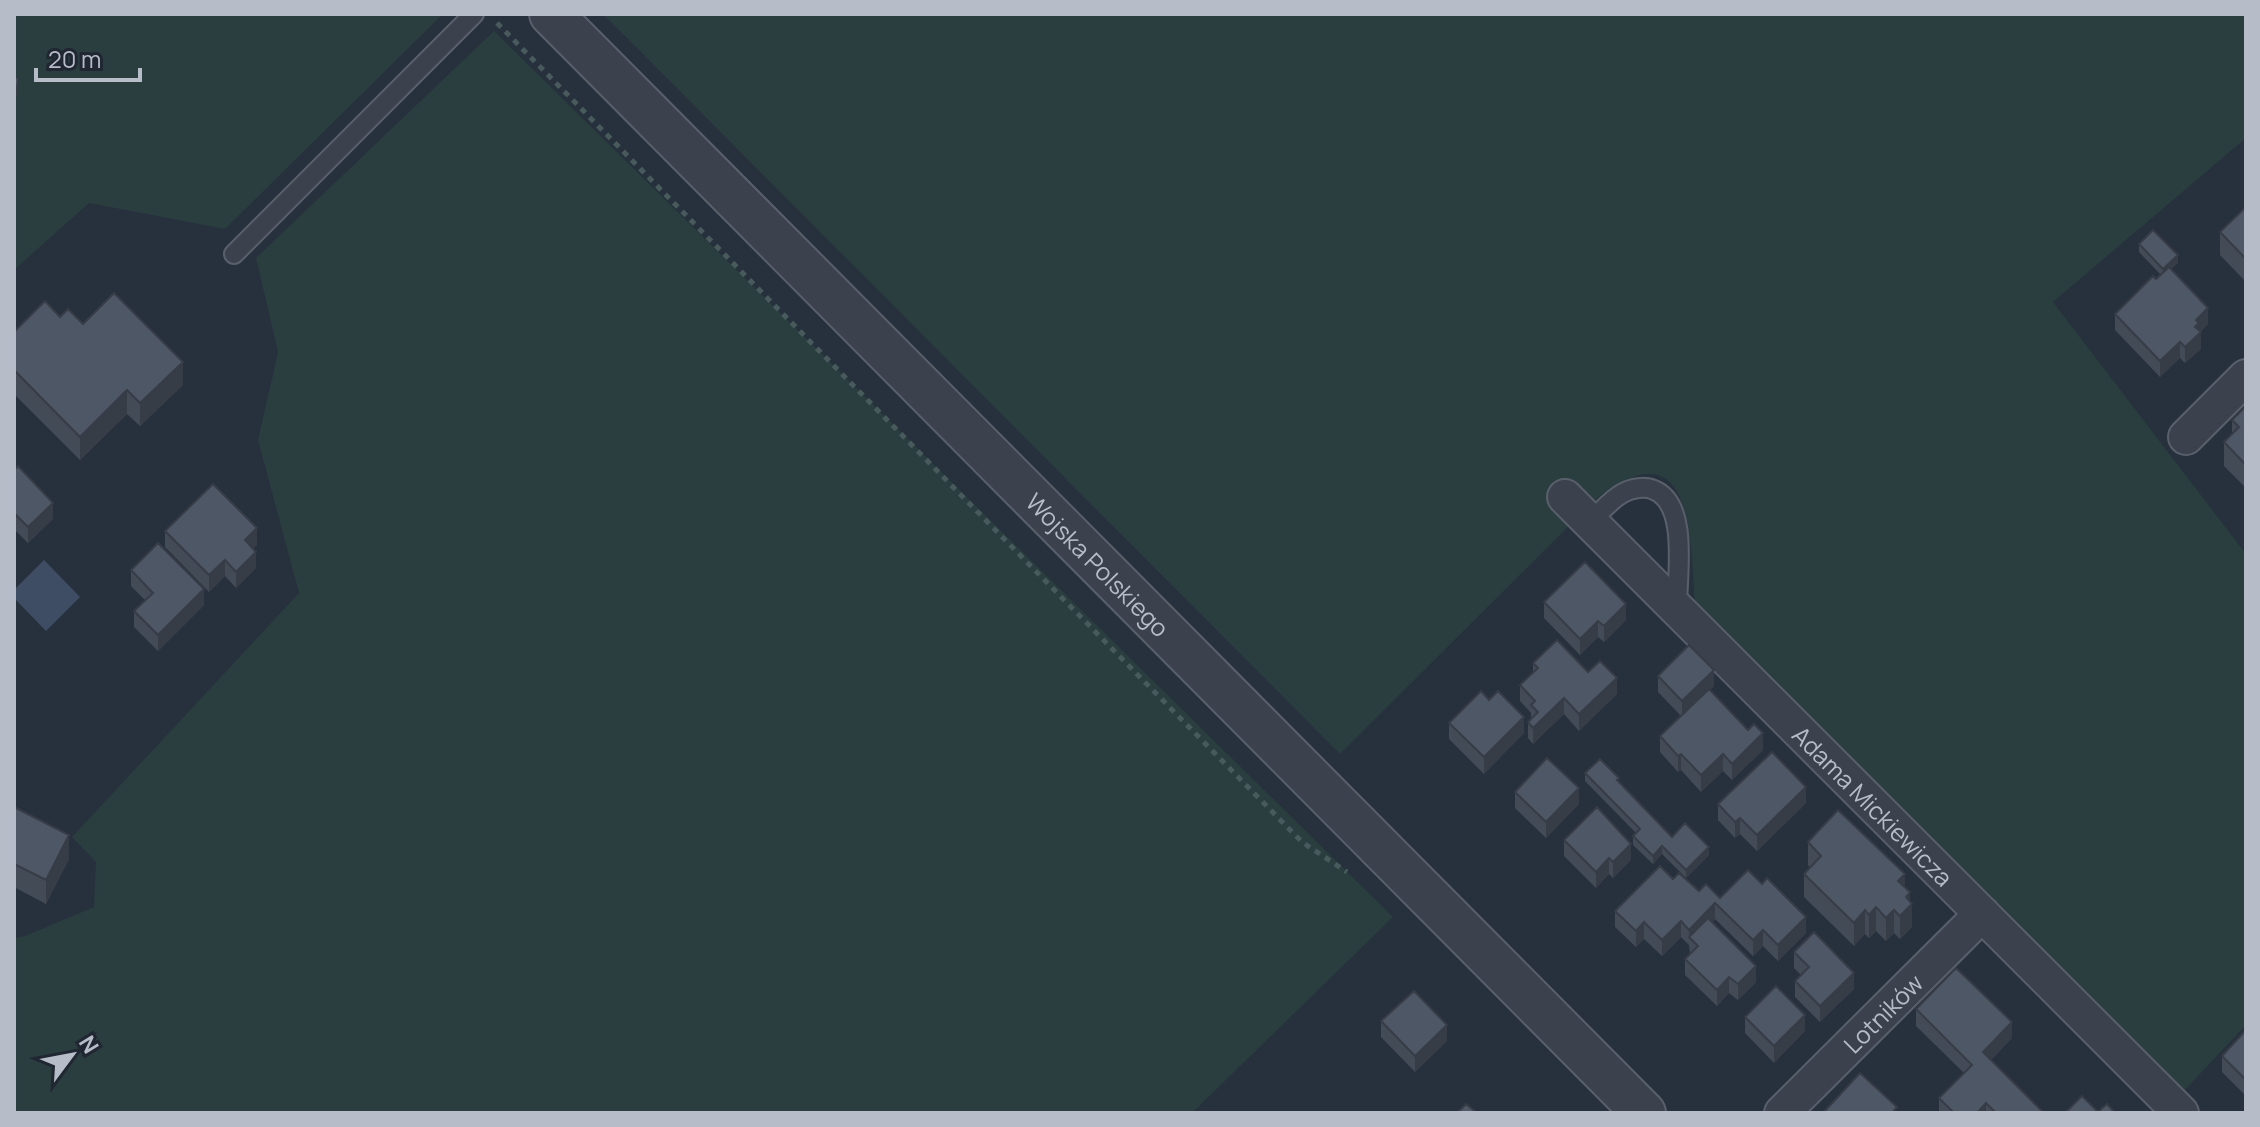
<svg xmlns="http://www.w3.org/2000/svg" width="2260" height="1127" font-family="Manrope,sans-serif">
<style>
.green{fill:#2a3d3f}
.water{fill:#3f4d64}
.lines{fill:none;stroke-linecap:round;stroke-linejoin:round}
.service-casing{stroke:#59606b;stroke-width:22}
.minor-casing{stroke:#59606b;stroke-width:38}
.tertiary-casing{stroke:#59606b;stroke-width:46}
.path{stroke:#495a5d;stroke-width:5;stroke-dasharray:6 6;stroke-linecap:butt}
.service{stroke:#3b424d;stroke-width:18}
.minor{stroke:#3b424d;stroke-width:34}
.tertiary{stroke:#3b424d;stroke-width:42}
.wall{fill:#434b57}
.shaded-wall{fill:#373d47}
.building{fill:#4e5765;stroke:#373d47;stroke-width:2}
.labels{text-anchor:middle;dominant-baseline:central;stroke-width:6;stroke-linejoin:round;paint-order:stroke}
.street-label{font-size:24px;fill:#b7bdc8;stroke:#202732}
</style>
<rect width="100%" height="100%" fill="#27303d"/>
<path class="green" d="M 14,14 L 443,14 L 225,229 L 89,203 L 14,270 Z
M 603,14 L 2246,14 L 2246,138 L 2053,302 L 2246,554 L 2246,1025 L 2182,1093 L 1695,606 C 1690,542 1695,422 1596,499 L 1340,754 Z
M 494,31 L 1393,917 L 1192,1113 L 14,1113 L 14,938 L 25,936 L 94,907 L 96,862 L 72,837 L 299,593 L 258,440 L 278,352 L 256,258 Z"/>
<path class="water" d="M 44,560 L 80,597 L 46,631 L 14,598 L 14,590 Z"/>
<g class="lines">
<g class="service-casing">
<path id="service" d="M 234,254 L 474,14
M 1590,522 C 1600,513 1611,499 1623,493 C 1632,488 1645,486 1654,490 C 1689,504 1677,575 1677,607"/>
</g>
<g class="minor-casing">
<g id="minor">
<path d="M 2186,437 L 2246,377"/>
<path id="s1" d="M 1565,497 L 2181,1113"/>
<path id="s2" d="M 1782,1113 L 1982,914"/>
</g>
</g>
<g class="tertiary-casing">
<g id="tertiary">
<path id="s3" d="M 551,14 L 1644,1113"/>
</g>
</g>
<path class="path" d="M 497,23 L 1302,842 L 1347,872"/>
<use href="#service" class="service"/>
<use href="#minor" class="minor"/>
<use href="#tertiary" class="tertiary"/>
</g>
<path class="wall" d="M 2246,207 L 2246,282 L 2220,255 L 2220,232 Z
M 2139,244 L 2178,263 L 2171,269 L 2208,324 L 2200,332 L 2201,349 L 2185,363 L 2180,358 L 2160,377 L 2115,330 L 2115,314 L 2161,275 L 2139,252 Z
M 60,317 L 83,324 L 183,385 L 140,426 L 127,414 L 80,460 L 14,394 L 14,332 Z
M 2246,406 L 2246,488 L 2224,466 L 2224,442 L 2232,434 L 2232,420 Z
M 14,470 L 53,519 L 28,543 L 14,529 Z
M 165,531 L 257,545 L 253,548 L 256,568 L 236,588 L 225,576 L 209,592 L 165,547 Z
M 131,570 L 204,605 L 158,651 L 134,627 L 134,611 L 145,600 L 131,586 Z
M 1544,602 L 1626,620 L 1604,642 L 1598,637 L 1580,655 L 1544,618 Z
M 1533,663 L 1588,672 L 1617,694 L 1579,731 L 1564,714 L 1533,744 L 1528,738 L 1528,722 L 1531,719 L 1531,713 L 1520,701 L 1520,685 L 1533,673 Z
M 1658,676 L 1714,686 L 1710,690 L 1763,750 L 1732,780 L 1723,771 L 1701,792 L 1681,770 L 1678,772 L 1660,752 L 1660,736 L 1681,716 L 1658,692 Z
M 1449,723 L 1524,733 L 1484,774 L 1449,739 Z
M 1585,773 L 1619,783 L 1672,837 L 1709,855 L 1686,878 L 1662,854 L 1653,864 L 1633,845 L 1633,836 L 1636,833 L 1585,781 Z
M 1515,792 L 1579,804 L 1546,838 L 1515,808 Z
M 1806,803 L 1757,851 L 1740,834 L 1735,838 L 1718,820 L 1718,804 Z
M 14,807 L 69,859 L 46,904 L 14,887 Z
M 1564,840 L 1631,860 L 1613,878 L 1609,874 L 1596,888 L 1564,856 Z
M 1808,842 L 1905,887 L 1910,902 L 1912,927 L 1900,939 L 1894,933 L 1886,941 L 1876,931 L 1869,938 L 1865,934 L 1854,946 L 1804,897 L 1804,874 L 1810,868 L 1808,865 Z
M 1673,879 L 1699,891 L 1720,898 L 1806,933 L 1778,961 L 1763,946 L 1753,956 L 1715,919 L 1712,922 L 1756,982 L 1738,1000 L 1729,993 L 1717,1006 L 1685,975 L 1685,959 L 1690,954 L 1689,945 L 1681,937 L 1662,956 L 1644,939 L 1636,947 L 1615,927 L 1615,911 Z
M 1794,952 L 1854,989 L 1820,1022 L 1795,997 L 1795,981 L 1801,975 L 1794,968 Z
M 1916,1009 L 2012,1038 L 1991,1060 L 2044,1113 L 1939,1113 L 1939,1098 L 1964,1073 L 1916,1026 Z
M 1745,1017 L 1805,1031 L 1774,1063 L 1745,1033 Z
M 1381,1021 L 1447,1041 L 1415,1072 L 1381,1037 Z
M 2246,1030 L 2246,1096 L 2222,1072 L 2222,1056 Z"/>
<path class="shaded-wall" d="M 18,79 L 17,96 L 14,98 L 14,90 Z
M 2178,255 L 2178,263 L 2163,277 L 2163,269 Z
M 2208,308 L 2208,324 L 2199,333 L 2201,332 L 2201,349 L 2185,363 L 2185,347 L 2196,320 Z
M 2180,342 L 2180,358 L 2160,377 L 2160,361 Z
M 183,362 L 183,385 L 140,426 L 140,403 Z
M 127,390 L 127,414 L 80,460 L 80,437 Z
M 53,503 L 53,519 L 28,543 L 28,527 Z
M 257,528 L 257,545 L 245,556 L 245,540 Z
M 256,552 L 256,568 L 236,588 L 236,572 Z
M 225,560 L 225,576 L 209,592 L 209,575 Z
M 204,589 L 204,605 L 158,651 L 158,635 Z
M 1626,604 L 1626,620 L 1604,642 L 1604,626 Z
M 1598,621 L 1598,637 L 1580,655 L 1580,639 Z
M 1714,670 L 1714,686 L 1682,717 L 1682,701 Z
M 1617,678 L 1617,694 L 1579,731 L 1579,714 Z
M 1564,698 L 1564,714 L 1533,744 L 1533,728 Z
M 1524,717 L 1524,733 L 1484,774 L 1484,757 Z
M 1763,733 L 1763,750 L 1732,780 L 1732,764 Z
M 1681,754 L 1681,770 L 1678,772 L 1678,756 Z
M 1723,754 L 1723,771 L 1701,792 L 1701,775 Z
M 1806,787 L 1806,803 L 1757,851 L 1757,835 Z
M 1579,788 L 1579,804 L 1546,838 L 1546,822 Z
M 1740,818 L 1740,834 L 1735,838 L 1735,822 Z
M 69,835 L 69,859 L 46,904 L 46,880 Z
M 1631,844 L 1631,860 L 1613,878 L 1613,862 Z
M 1662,846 L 1662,854 L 1653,864 L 1653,856 Z
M 1709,847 L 1709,855 L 1686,878 L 1686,870 Z
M 1609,858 L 1609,874 L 1596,888 L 1596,872 Z
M 1905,874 L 1905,897 L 1898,881 Z
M 1910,892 L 1910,905 L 1912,904 L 1912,927 L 1900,939 L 1900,916 L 1906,897 Z
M 1715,903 L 1715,919 L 1693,942 L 1689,938 L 1689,930 Z
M 1876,907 L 1876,931 L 1869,938 L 1869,915 Z
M 1865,910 L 1865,934 L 1854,946 L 1854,923 Z
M 1894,910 L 1894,933 L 1886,941 L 1886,918 Z
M 1806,917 L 1806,933 L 1778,961 L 1778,945 Z
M 1681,921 L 1681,937 L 1662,956 L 1662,940 Z
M 1644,922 L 1644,939 L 1636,947 L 1636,931 Z
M 1763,930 L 1763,946 L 1753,956 L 1753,940 Z
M 1756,966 L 1756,982 L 1738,1000 L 1738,984 Z
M 1854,973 L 1854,989 L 1820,1022 L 1820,1006 Z
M 1729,977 L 1729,993 L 1717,1006 L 1717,990 Z
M 1805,1015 L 1805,1031 L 1774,1063 L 1774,1046 Z
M 2012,1022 L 2012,1038 L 1983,1068 L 1983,1052 Z
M 1447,1025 L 1447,1041 L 1415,1072 L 1415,1056 Z
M 1986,1103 L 1986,1113 L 1977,1113 Z"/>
<path class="building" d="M 14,76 L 18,79 L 17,88 L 14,90 Z
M 2246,207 L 2246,259 L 2220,232 Z
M 2153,230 L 2178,255 L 2163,269 L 2139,244 Z
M 2169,267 L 2208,308 L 2196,320 L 2199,323 L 2195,327 L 2201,332 L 2185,347 L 2180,342 L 2160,361 L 2115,314 L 2153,276 L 2156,279 Z
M 114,293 L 183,362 L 140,403 L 127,390 L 80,437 L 14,370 L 14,332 L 45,301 L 60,317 L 68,309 L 83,324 Z
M 2246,406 L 2246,465 L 2224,442 L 2239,427 L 2232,420 Z
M 18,466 L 53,503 L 28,527 L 14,513 L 14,470 Z
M 213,484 L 257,528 L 245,540 L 256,552 L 236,572 L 225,560 L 209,575 L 165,531 Z
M 158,543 L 204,589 L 158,635 L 134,611 L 153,593 L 131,570 Z
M 1585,562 L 1626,604 L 1604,626 L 1598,621 L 1580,639 L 1544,602 Z
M 1557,640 L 1588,672 L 1600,661 L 1617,678 L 1579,714 L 1564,698 L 1533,728 L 1528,722 L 1538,712 L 1531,705 L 1535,701 L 1520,685 L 1538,668 L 1533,663 Z
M 1689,645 L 1714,670 L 1682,701 L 1658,676 Z
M 1709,689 L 1748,730 L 1754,724 L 1763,733 L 1732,764 L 1723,754 L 1701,775 L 1681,754 L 1678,756 L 1660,736 Z
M 1481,691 L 1489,700 L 1498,691 L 1524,717 L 1484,757 L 1449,723 Z
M 1772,752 L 1806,787 L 1757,835 L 1740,818 L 1735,822 L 1718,804 Z
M 1547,758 L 1579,788 L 1546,822 L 1515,792 Z
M 1600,759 L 1619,778 L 1617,780 L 1672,837 L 1685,823 L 1709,847 L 1686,870 L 1662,846 L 1653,856 L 1633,836 L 1640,829 L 1585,773 Z
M 14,807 L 69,835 L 46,880 L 14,864 Z
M 1597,807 L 1631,844 L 1613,862 L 1609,858 L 1596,872 L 1564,840 Z
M 1838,810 L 1905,874 L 1898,881 L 1910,892 L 1906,897 L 1912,904 L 1900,916 L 1894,910 L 1886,918 L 1876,907 L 1869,915 L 1865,910 L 1854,923 L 1804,874 L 1821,856 L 1808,842 Z
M 1660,866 L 1673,879 L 1679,873 L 1699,891 L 1706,884 L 1720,898 L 1748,870 L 1762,884 L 1767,878 L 1806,917 L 1778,945 L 1763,930 L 1753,940 L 1715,903 L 1689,930 L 1681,921 L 1662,940 L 1644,922 L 1636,931 L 1615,911 Z
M 1708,918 L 1756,966 L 1738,984 L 1729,977 L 1717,990 L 1685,959 L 1698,946 L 1689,937 Z
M 1814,932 L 1854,973 L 1820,1006 L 1795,981 L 1809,967 L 1794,952 Z
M 1956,968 L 2012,1022 L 1983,1052 L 2044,1113 L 1996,1113 L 1986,1103 L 1977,1113 L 1954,1113 L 1939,1098 L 1972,1065 L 1916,1009 Z
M 1776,986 L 1805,1015 L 1774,1046 L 1745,1017 Z
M 1414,991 L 1447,1025 L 1415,1056 L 1381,1021 Z
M 2246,1030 L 2246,1080 L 2222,1056 Z
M 1860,1073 L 1897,1107 L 1892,1113 L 1823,1113 Z
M 2082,1096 L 2098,1112 L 2107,1104 L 2115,1113 L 2065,1113 Z
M 1466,1104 L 1477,1113 L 1457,1113 Z"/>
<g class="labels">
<g class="street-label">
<text stroke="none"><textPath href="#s3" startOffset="776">Wojska Polskiego</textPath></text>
<text stroke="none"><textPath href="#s1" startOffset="436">Adama Mickiewicza</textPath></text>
<text stroke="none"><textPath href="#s2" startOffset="142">Lotników</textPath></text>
</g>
</g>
<rect width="2260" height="1127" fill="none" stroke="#b7bdc8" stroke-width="32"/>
<g transform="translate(72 1055) rotate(58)" stroke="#202732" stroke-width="6" paint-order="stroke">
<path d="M0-6L14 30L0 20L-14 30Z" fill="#b7bdc8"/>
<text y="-12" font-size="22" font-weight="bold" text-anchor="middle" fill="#b7bdc8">N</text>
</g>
<path d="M36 68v12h104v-12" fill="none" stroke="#b7bdc8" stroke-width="4"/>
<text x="48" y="68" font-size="24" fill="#b7bdc8" stroke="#202732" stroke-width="6" paint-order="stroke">20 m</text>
</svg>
